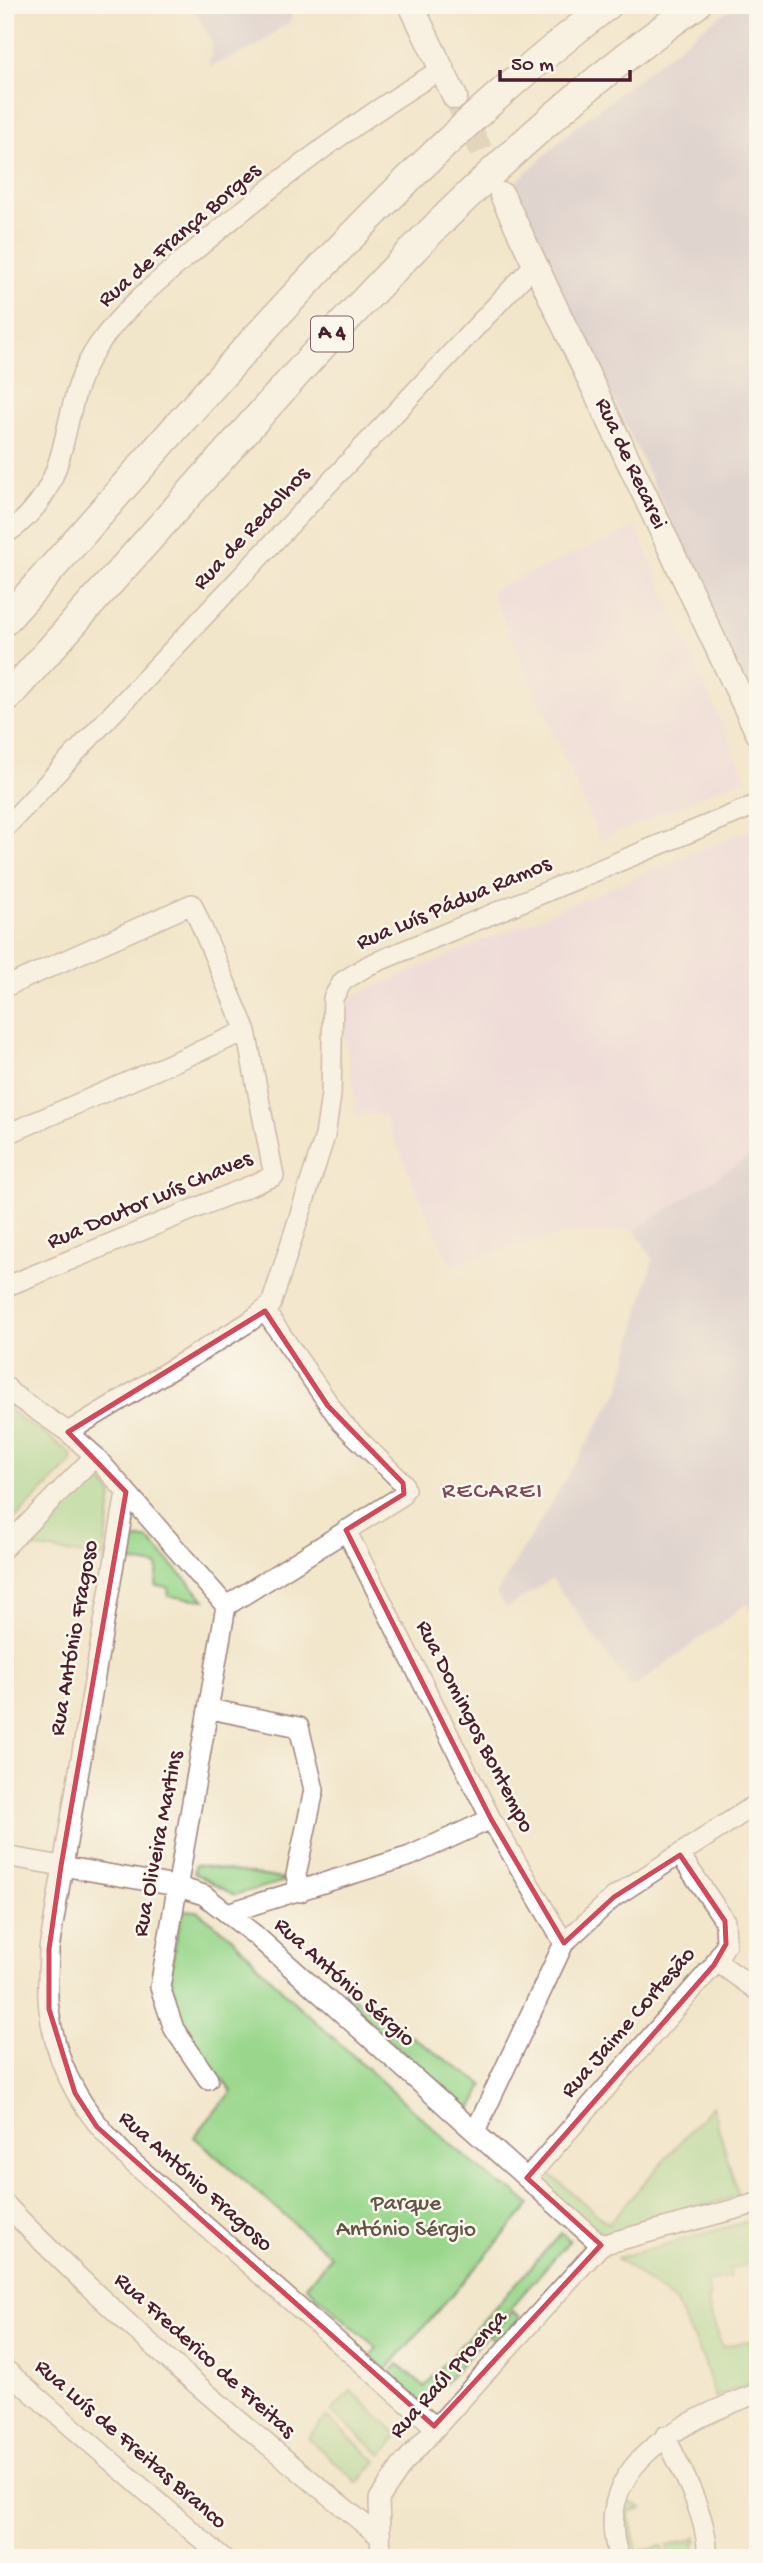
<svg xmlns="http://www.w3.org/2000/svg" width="763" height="2563" font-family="'Gochi Hand',sans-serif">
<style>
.built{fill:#ecd1ea}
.industrial{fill:#cbbfd5}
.green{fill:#9ad78c;stroke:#727b5c;stroke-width:2}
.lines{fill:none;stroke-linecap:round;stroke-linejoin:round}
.major-tunnel{stroke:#d0beab;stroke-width:24;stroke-dasharray:24 12;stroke-linecap:butt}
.minor-casing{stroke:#9e827b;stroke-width:22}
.major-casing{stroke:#9e827b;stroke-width:27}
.highway-casing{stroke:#9e827b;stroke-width:31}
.minor{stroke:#fff;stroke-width:19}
.major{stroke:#fff;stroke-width:24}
.highway{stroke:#fff;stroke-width:28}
.marked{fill:none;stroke:#d1495b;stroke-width:5;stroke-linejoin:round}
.labels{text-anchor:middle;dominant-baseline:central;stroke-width:5;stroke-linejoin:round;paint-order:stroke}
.shield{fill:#fbf7ec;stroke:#7f6065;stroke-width:2}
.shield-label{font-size:21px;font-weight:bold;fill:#4a1f2b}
.street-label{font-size:23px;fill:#4a1f2b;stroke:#fbf7ec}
.park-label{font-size:23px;fill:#625648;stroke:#fbf7ec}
.neighbourhood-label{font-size:24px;letter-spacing:2px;fill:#7e495b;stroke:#fbf7ec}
</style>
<rect width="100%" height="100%" fill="#fbf7ec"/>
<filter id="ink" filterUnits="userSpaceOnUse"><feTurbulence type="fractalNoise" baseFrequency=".0143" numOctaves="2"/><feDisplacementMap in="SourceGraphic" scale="14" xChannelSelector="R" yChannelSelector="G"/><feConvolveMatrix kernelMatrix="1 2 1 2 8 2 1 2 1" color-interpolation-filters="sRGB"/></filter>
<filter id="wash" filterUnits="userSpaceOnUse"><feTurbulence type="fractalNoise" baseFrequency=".00686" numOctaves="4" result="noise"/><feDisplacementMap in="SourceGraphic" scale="28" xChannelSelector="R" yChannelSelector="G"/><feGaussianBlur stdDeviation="1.57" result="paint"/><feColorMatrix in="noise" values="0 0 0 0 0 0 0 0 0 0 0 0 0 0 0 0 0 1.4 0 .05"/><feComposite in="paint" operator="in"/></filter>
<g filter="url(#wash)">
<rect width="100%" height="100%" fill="#f2e6cb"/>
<path class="built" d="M 636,527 L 745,777 L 600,840 L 491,590 Z
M 758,826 L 758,1151 L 635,1230 L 569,1233 L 450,1265 L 384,1115 L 357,1114 L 343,1020 L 346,1006 L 353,996 Z"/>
<path class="industrial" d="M 191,5 L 297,5 L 289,24 L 282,26 L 256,47 L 209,67 L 212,42 Z
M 737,5 L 758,5 L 758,707 L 513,185 L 574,128 L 704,27 Z
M 758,1151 L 758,1620 L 747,1603 L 632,1689 L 552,1579 L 507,1608 L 496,1594 L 620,1389 L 653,1259 L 635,1230 Z"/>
<path class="green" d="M 5,1404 C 24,1426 50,1435 71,1454 L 72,1462 L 5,1529 Z
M 93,1481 L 103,1483 L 112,1494 L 104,1558 L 25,1546 L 84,1485 Z
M 139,1539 L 148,1539 L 205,1600 L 168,1596 L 169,1588 L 156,1586 L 158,1566 L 119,1560 C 121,1548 127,1542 139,1539 Z
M 195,1865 L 289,1880 L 234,1895 L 194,1873 Z
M 182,1910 L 197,1911 L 229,1935 L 295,2003 L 455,2148 L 498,2184 L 514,2191 L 530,2205 L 386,2370 L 370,2356 L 377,2348 L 306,2286 L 331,2256 L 194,2137 L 232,2091 C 202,2057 167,2017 172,1969 C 173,1949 179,1929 182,1910 Z
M 343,1991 L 484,2085 L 470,2111 L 344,2000 Z
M 712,2106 L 738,2195 L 603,2240 L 538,2184 L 548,2172 L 608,2224 Z
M 753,2220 L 758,2222 L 758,2262 L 729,2269 L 730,2278 L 707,2282 L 710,2298 L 707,2299 C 711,2317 717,2330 722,2347 L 758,2339 L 758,2381 L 715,2397 L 704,2361 L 675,2302 L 617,2258 Z
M 561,2233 L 570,2240 L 425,2406 L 390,2374 L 398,2364 L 424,2387 Z
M 513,2311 L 520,2317 L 497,2343 L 489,2337 Z
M 351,2391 L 399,2435 L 382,2455 L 331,2412 Z
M 326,2417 L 377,2461 L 358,2483 L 308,2438 Z
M 629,2502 L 643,2508 L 628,2512 L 637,2551 L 662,2546 L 665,2558 L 633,2558 L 629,2534 L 622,2534 Z
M 695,2535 L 698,2542 L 694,2543 L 696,2558 L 670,2558 L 667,2545 L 695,2539 Z"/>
</g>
<g filter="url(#ink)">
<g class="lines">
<path class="major-tunnel" d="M 455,97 L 499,188"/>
<g class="minor-casing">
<path id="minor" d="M 5,535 C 81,483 53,409 99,344 C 127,304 168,273 206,241 C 281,178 358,119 442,69
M 5,828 L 535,264
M 5,987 L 192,904 L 246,1031 L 274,1176 L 5,1287
M 5,1135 L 246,1031
M 5,1386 L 11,1393 L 68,1432 L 95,1456 L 226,1606 L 400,1497 L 405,1489 L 403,1483 L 342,1423 L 265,1311
M 68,1432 L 249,1322 L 271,1305 L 325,1136 L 331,1095 L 333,998 L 343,981 L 369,965 L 758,804
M 126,1492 L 49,1949 C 49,1969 46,1990 49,2009 C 57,2075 87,2117 132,2162 L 434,2426
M 346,1530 L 491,1819 L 564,1943
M 5,1547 L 95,1456
M 210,1709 L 299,1727 L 314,1790 L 296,1875 L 300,1892
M 5,1856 L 176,1886 L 204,1895 L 255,1935 L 601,2245
M 227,1913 L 410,1856 L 491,1819
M 716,1961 L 758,1991
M 208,2079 L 174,2029 L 160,1987 L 226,1606
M 475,2132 L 564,1943 L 614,1897 L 758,1803
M 527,2178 L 714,1965 L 726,1944 L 725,1921 L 680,1855
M 5,2204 C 121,2324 249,2431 379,2536
M 601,2245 L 758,2203
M 5,2369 L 223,2558
M 665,2436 C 681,2469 710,2520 707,2558
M 381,2558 L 379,2499 L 402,2465 L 601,2245
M 619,2558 C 588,2463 686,2420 758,2393"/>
</g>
<g class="major-casing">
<path id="major" d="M 411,5 L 455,97
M 502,195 L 758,733"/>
</g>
<g class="highway-casing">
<path id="highway" d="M 5,621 C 196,408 379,179 608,5
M 5,700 C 84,612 162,524 241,436 C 380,279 523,126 696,5"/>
</g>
<use href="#minor" class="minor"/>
<use href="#major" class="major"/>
<use href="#highway" class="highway"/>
</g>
</g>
<path d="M0 0H763V2563H0ZM 265,1311 L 328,1406 L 403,1483 L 404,1494 L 346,1530 L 491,1819 L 564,1943 L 614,1897 L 680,1855 L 725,1921 L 726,1944 L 714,1965 L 527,2178 L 601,2245 L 434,2426 L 97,2127 L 75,2093 L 49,2009 L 49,1949 L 61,1866 L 126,1492 L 68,1432 Z" fill="#f2e6cb" fill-opacity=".55" fill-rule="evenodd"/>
<path class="marked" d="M 265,1311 L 328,1406 L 403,1483 L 404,1494 L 346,1530 L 491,1819 L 564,1943 L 614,1897 L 680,1855 L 725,1921 L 726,1944 L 714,1965 L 527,2178 L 601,2245 L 434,2426 L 97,2127 L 75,2093 L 49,2009 L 49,1949 L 61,1866 L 126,1492 L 68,1432 Z"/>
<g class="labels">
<rect class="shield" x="311" y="316.5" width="42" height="35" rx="5"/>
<g class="shield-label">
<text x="332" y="334">A 4</text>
</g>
<g class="street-label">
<text transform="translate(180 236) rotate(-41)">Rua de França Borges</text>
<text transform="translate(630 464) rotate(65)">Rua de Recarei</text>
<text transform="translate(252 529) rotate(-47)">Rua de Redolhos</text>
<text transform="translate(454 904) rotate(-23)">Rua Luís Pádua Ramos</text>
<text transform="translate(150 1201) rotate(-23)">Rua Doutor Luís Chaves</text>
<text transform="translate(75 1638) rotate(-80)">Rua António Fragoso</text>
<text transform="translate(474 1727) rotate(63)">Rua Domingos Bontempo</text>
<text transform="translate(159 1844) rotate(-79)">Rua Oliveira Martins</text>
<text transform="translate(344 1983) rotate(42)">Rua António Sérgio</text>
<text transform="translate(629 2023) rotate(-49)">Rua Jaime Cortesão</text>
<text transform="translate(195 2182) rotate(42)">Rua António Fragoso</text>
<text transform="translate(204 2356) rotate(42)">Rua Frederico de Freitas</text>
<text transform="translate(449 2375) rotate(-48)">Rua Raúl Proença</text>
<text transform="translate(130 2445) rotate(41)">Rua Luís de Freitas Branco</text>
</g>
<g class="park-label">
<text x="406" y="2204">Parque<tspan x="406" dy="26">António Sérgio</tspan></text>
</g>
<g class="neighbourhood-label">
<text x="493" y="1492">RECAREI</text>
</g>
</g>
<rect width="763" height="2563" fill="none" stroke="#fbf7ec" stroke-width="28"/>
<path d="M500 70v10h130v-10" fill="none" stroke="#4a1f2b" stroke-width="3.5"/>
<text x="511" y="70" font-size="21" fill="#4a1f2b" stroke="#fbf7ec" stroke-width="5" paint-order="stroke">50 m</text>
</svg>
